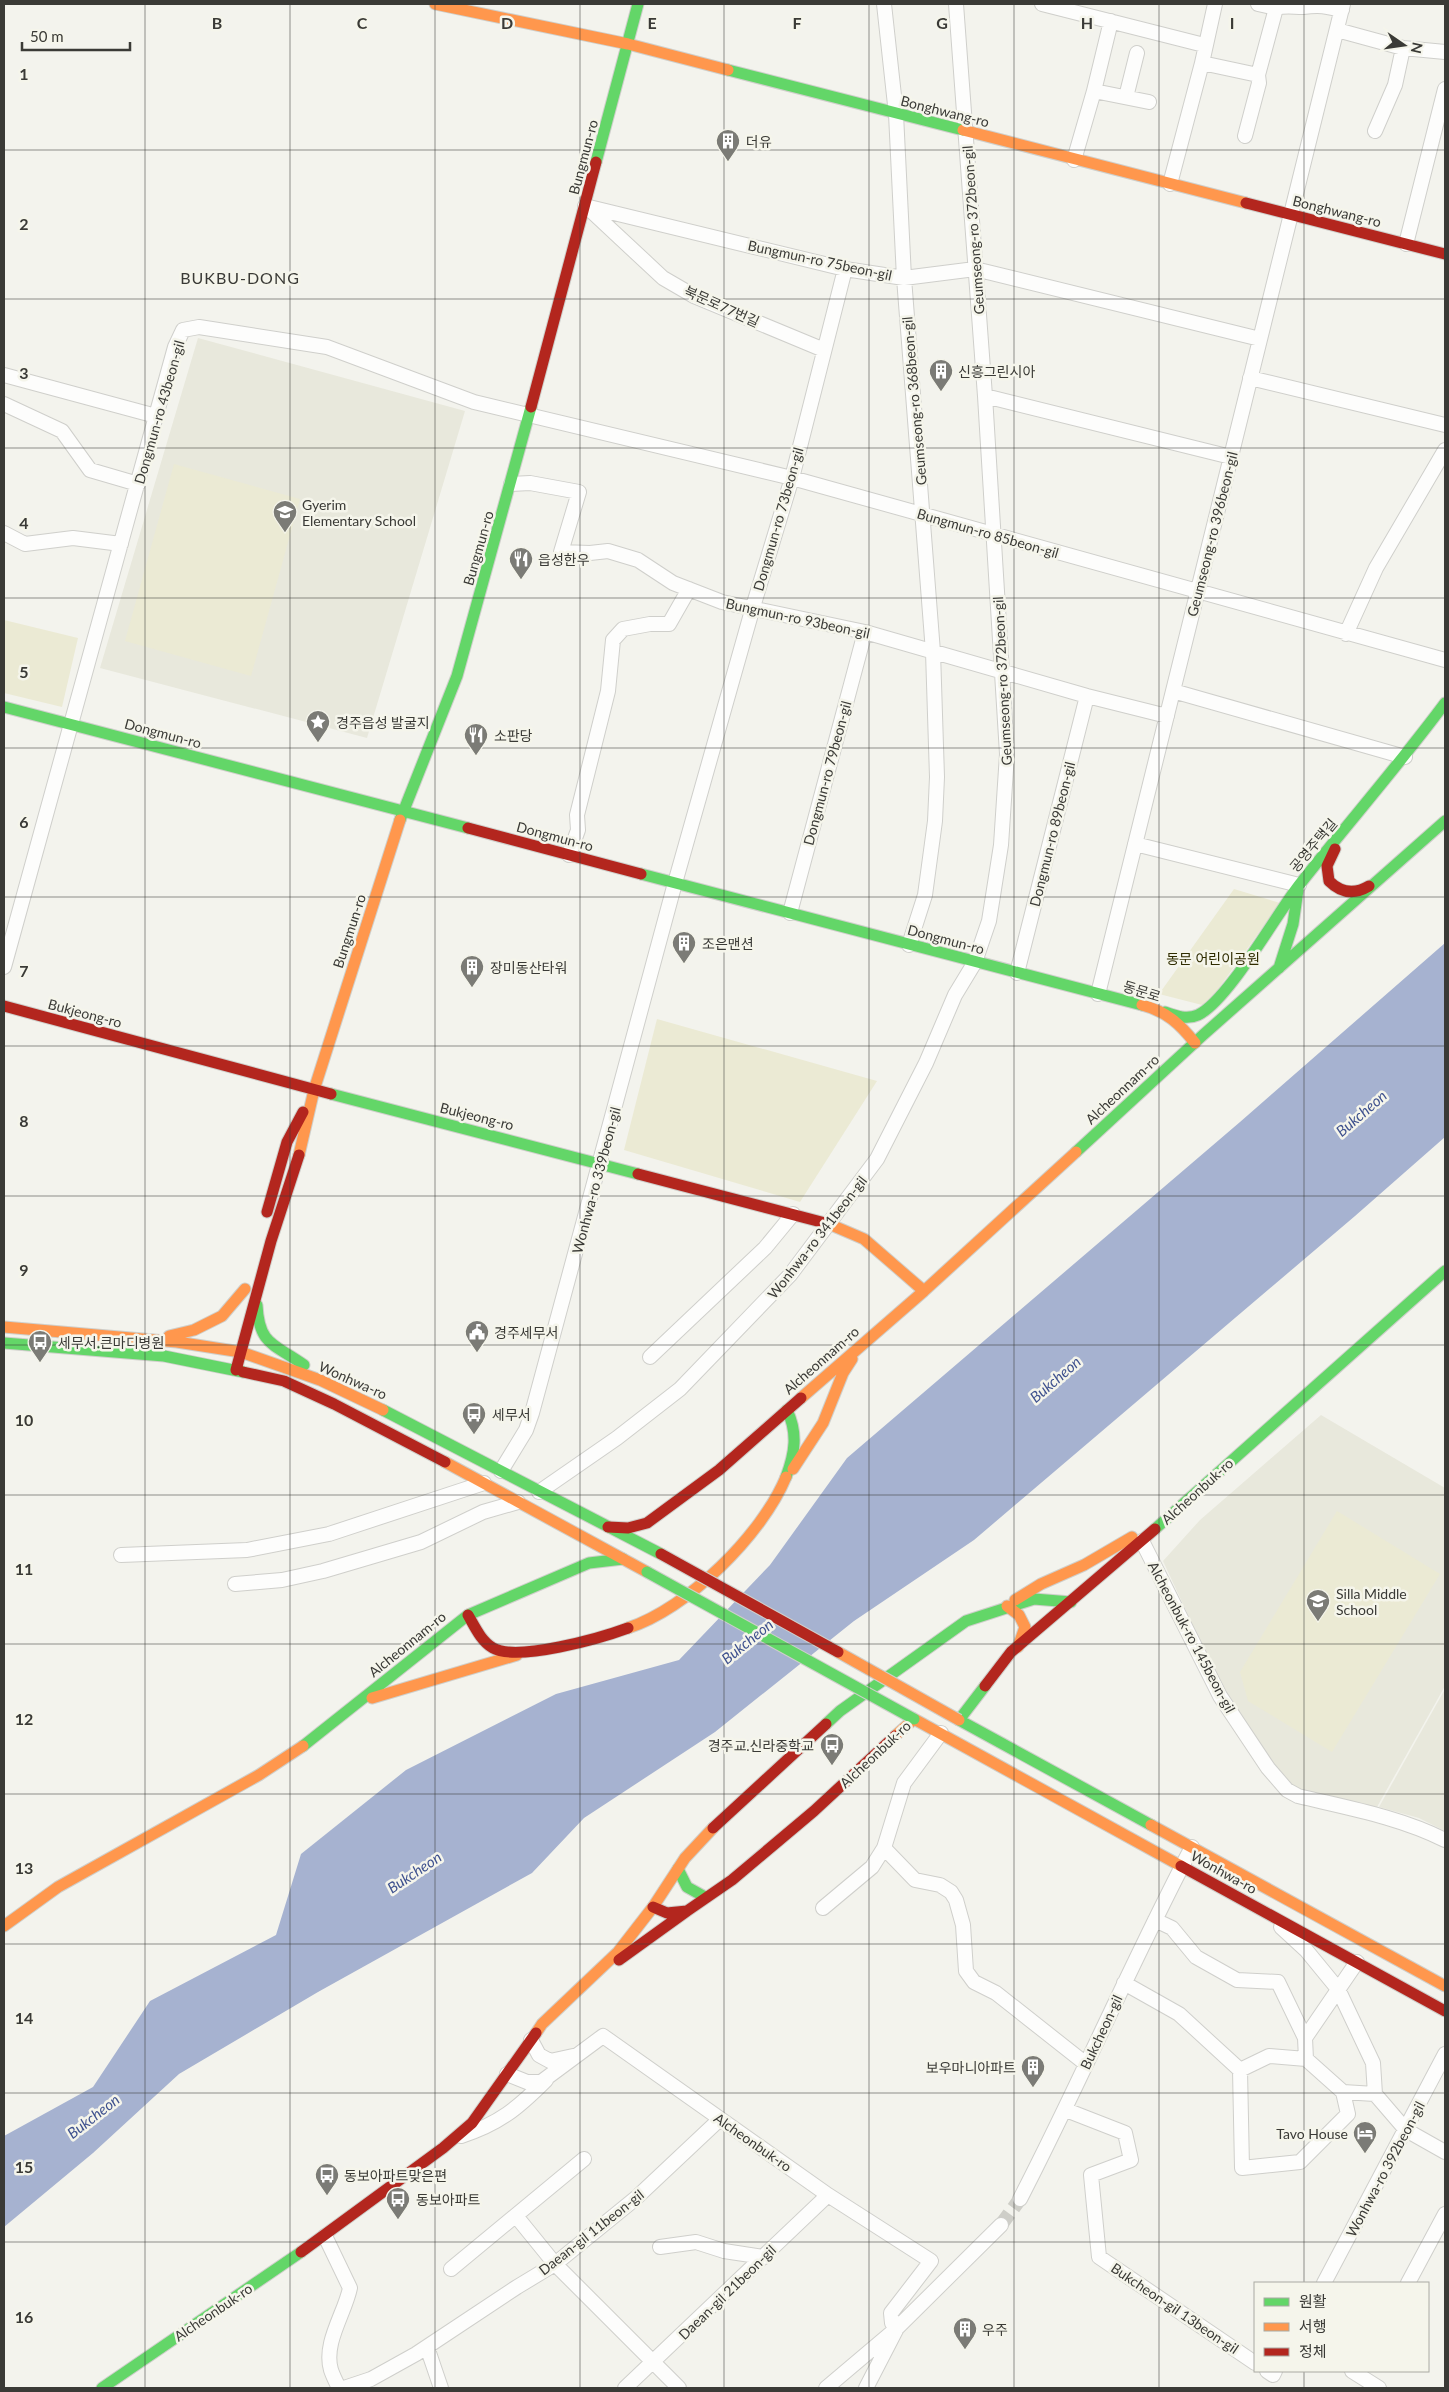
<svg xmlns="http://www.w3.org/2000/svg" width="1449" height="2392" font-family="Lato,'Noto Sans KR',sans-serif">
<style>
.built{fill:#e8e8dc}
.green{fill:#ebead4}
.water{fill:#a6b2d0}
.lines{fill:none;stroke-linecap:round;stroke-linejoin:round}
.street-tunnel{stroke:#cecec8;stroke-width:14;stroke-dasharray:14 7;stroke-linecap:butt}
.street-casing{stroke:#cfcfcb;stroke-width:16}
.fast-casing{stroke:#cfcfcb;stroke-width:13}
.slow-casing{stroke:#cfcfcb;stroke-width:13}
.jam-casing{stroke:#cfcfcb;stroke-width:13}
.street{stroke:#fdfdfc;stroke-width:14}
.fast{stroke:#63d668;stroke-width:11}
.slow{stroke:#ff974d;stroke-width:11}
.jam{stroke:#b3261e;stroke-width:11}
.fast-bridge-casing{stroke:#cfcfcb;stroke-width:13;stroke-linecap:butt}
.slow-bridge-casing{stroke:#cfcfcb;stroke-width:13;stroke-linecap:butt}
.jam-bridge-casing{stroke:#cfcfcb;stroke-width:13;stroke-linecap:butt}
.fast-bridge{stroke:#63d668;stroke-width:11}
.slow-bridge{stroke:#ff974d;stroke-width:11}
.jam-bridge{stroke:#b3261e;stroke-width:11}
.grid{fill:none;stroke:#3a3a36;stroke-width:1;stroke-opacity:0.55}
.labels{text-anchor:middle;dominant-baseline:central;stroke-width:5;stroke-linejoin:round;paint-order:stroke}
.street-label{font-size:14px;fill:#3a3a36;stroke:#f5f5eb}
.poi-label{font-size:14px;fill:#3a3a36;stroke:#f5f5eb;text-anchor:start}
.park-label{font-size:14px;fill:#2f2c00;stroke:#f5f5eb}
.water-label{font-size:15px;font-style:italic;fill:#3e518e;stroke:#f5f5eb}
.quarter-label{font-size:16px;letter-spacing:1px;fill:#3a3a36;stroke:#f5f5eb}
.grid-label{font-size:16px;text-anchor:middle;font-weight:bold;fill:#3a3a36;stroke:#f5f5eb;stroke-width:5;stroke-linejoin:round;paint-order:stroke}
</style>
<rect width="100%" height="100%" fill="#f3f3ed"/>
<path class="built" d="M 198,338 L 465,411 L 367,738 L 100,668 Z
M 1321,1415 L 1445,1488 L 1445,1686 L 1377,1807 L 1295,1790 L 1276,1771 L 1219,1682 L 1163,1561 L 1200,1520 Z
M 1445,1689 L 1445,1831 L 1419,1818 L 1379,1807 Z"/>
<path class="green" d="M 174,464 L 300,499 L 251,676 L 125,641 Z
M 4,620 L 78,638 L 62,707 L 4,693 Z
M 1234,889 L 1280,903 L 1206,1006 L 1159,994 Z
M 657,1019 L 877,1081 L 800,1202 L 624,1150 Z
M 1337,1511 L 1440,1574 L 1332,1752 L 1248,1701 L 1240,1672 Z"/>
<path class="water" d="M 1445,943 L 1445,1137 L 1355,1216 L 974,1540 L 854,1621 L 715,1732 L 584,1818 L 532,1873 L 318,1992 L 179,2074 L 93,2153 L 4,2227 L 4,2136 L 93,2087 L 150,2001 L 276,1935 L 301,1854 L 406,1770 L 556,1694 L 679,1660 L 770,1565 L 847,1458 L 1240,1122 Z"/>
<g class="lines">
<path class="street-tunnel" d="M 1001,2225 L 1020,2199"/>
<g class="street-casing">
<path id="street" d="M 884,4 L 896,114 L 904,278 L 933,652 L 937,777 L 935,821 L 925,895 L 909,945
M 1042,4 L 1204,45
M 1215,4 L 1202,63 L 1258,75 L 1276,8 L 1258,4
M 1276,8 C 1286,5 1293,7 1303,7 C 1320,5 1325,6 1342,10
M 1111,21 L 1094,91 L 1149,102
M 1337,30 L 1403,48 L 1395,85 L 1375,131
M 1403,48 L 1445,52
M 1126,97 L 1137,53
M 1245,136 L 1259,83 L 1258,75
M 1074,160 L 1094,91
M 1170,184 L 1202,63
M 585,206 L 845,269 L 904,278 L 975,269 L 1260,339
M 588,208 L 663,278 L 694,296 L 824,350
M 1406,244 L 1445,89
M 4,375 L 156,416
M 1250,378 L 1445,425
M 985,396 L 1231,457
M 4,404 L 62,431 L 90,470 L 138,484
M 511,484 L 530,483 L 579,492 L 561,552 L 590,553 L 608,551 L 638,560 L 673,583 L 722,602 L 865,632 L 1087,696 L 1167,716
M 4,533 L 25,544 L 73,538 L 121,544
M 1346,634 L 1376,568 L 1445,450
M 1173,691 L 1405,757
M 1135,844 L 1299,885
M 569,855 L 578,830 L 577,815 L 608,691 L 613,640 L 623,629 L 650,624 L 669,624 L 689,589
M 790,913 L 865,632
M 4,967 L 175,347 L 183,330 L 199,327 L 327,347 L 474,402 L 792,478 L 1445,660
M 1017,973 L 1087,696
M 1098,994 L 1343,4
M 650,1357 L 765,1248 L 793,1214
M 501,1471 L 526,1430 L 532,1413 L 675,883 L 753,607 L 792,478 L 845,269
M 539,1492 L 617,1438 L 680,1389 L 790,1275 L 877,1159 L 926,1063 L 955,995 L 975,962 L 989,921 L 1001,845 L 1007,754 L 985,396 L 956,4
M 1142,1541 L 1220,1696 L 1268,1768 L 1287,1790 L 1298,1796 C 1348,1808 1399,1817 1445,1840
M 121,1555 L 247,1550 L 329,1534 L 484,1483
M 235,1584 L 282,1580 L 323,1571 L 421,1542 L 483,1512 L 518,1502
M 884,1848 L 915,1880 L 940,1885 L 951,1892 L 956,1900 L 963,1925 L 966,1971 L 974,1982 L 996,1993 L 1086,2064
M 823,1908 L 872,1867 L 884,1848 L 904,1783 L 941,1733
M 1155,1920 L 1172,1928 L 1196,1957 L 1237,1980 L 1278,1982 L 1305,2038
M 1281,1927 L 1306,1950 L 1338,1989 L 1373,2063 L 1375,2094
M 1357,1962 L 1305,2038 L 1306,2059 L 1343,2092 L 1375,2094
M 1124,1983 L 1179,2014 L 1240,2070 L 1269,2056 L 1306,2059
M 531,2040 L 539,2055 L 550,2061 L 573,2056
M 1240,2070 L 1242,2168 L 1300,2162 L 1348,2114 L 1343,2092
M 507,2074 L 527,2082 L 541,2082 L 603,2036 L 828,2195 L 931,2261 L 891,2313 L 892,2323 L 897,2328 L 866,2388
M 1375,2094 L 1406,2130 L 1445,2152
M 1066,2110 L 1125,2133 L 1131,2160 L 1091,2175 L 1099,2257 L 1255,2363
M 461,2136 C 499,2124 518,2108 546,2080
M 1020,2199 C 1080,2083 1131,1963 1192,1847
M 516,2216 L 555,2264 L 679,2388
M 325,2236 L 350,2288 C 345,2313 323,2343 331,2370 C 333,2376 336,2382 339,2388
M 660,2247 L 696,2242 L 724,2251 L 764,2257
M 451,2269 L 584,2159
M 1324,2283 L 1445,2054
M 1408,2283 L 1445,2214
M 427,2347 L 441,2388
M 1267,2371 L 1273,2375 L 1275,2371
M 1352,2371 L 1379,2388
M 344,2388 L 371,2379 L 416,2354 L 517,2287 L 555,2264 L 636,2198 L 720,2119
M 625,2388 L 828,2195
M 826,2388 L 897,2328 L 1001,2225"/>
</g>
<g class="fast-casing">
<path id="fast" d="M 728,70 L 963,130
M 596,162 L 638,4
M 4,707 L 468,828
M 400,820 L 457,676 L 531,407
M 641,874 L 1142,1005
M 1279,968 L 1293,924 L 1298,890
M 1165,1012 C 1176,1016 1187,1020 1198,1015 C 1228,1001 1277,913 1300,884 C 1348,823 1399,765 1445,703
M 331,1094 L 638,1174
M 1076,1152 L 1203,1035 L 1445,821
M 257,1305 C 259,1346 275,1344 304,1365
M 4,1343 L 164,1356 L 243,1372
M 383,1410 L 661,1554
M 786,1477 C 795,1453 798,1433 787,1410
M 1155,1529 L 1445,1271
M 985,1686 L 959,1720 L 1151,1825
M 826,1724 L 840,1711 L 966,1621 L 1034,1599 L 1071,1602
M 303,1746 L 468,1615 L 589,1563 L 623,1559
M 678,1869 L 687,1887 L 705,1897
M 102,2388 L 301,2252"/>
</g>
<g class="slow-casing">
<path id="slow" d="M 435,4 L 628,44 L 728,70
M 963,130 L 1246,203
M 1142,1005 C 1166,1011 1180,1024 1195,1043
M 299,1155 L 314,1090 L 400,820
M 829,1224 L 864,1239 L 924,1291
M 4,1327 L 177,1342 L 241,1352 L 320,1380 L 383,1410
M 169,1336 L 194,1330 L 222,1316 L 245,1289
M 801,1398 L 924,1291 L 1076,1152
M 445,1462 L 647,1572
M 793,1469 L 823,1423 L 843,1373 L 852,1359
M 1015,1600 L 1041,1584 L 1084,1565 L 1132,1537
M 1007,1606 L 1019,1615 L 1025,1627 L 1018,1647
M 628,1628 C 688,1608 762,1535 786,1477
M 372,1698 L 517,1655
M 895,1736 L 914,1719 L 1181,1866
M 1151,1825 L 1445,1986
M 4,1926 L 58,1887 L 259,1775 L 303,1746
M 536,2033 L 542,2024 L 618,1952 L 653,1907 L 685,1858 L 713,1828"/>
</g>
<g class="jam-casing">
<path id="jam" d="M 1246,203 L 1445,254
M 531,407 L 596,162
M 468,828 L 641,874
M 1335,849 L 1327,866 L 1329,881 C 1341,893 1354,895 1369,886
M 4,1006 L 331,1094
M 638,1174 L 829,1224
M 267,1212 L 287,1142 L 303,1112
M 236,1370 L 271,1241 L 299,1155
M 243,1372 L 284,1381 L 334,1404 L 445,1462
M 608,1527 L 628,1528 L 647,1523 L 719,1470 L 801,1398
M 468,1615 C 475,1627 481,1641 493,1648 C 517,1662 601,1638 628,1628
M 985,1686 L 1011,1652 L 1155,1529
M 713,1828 L 826,1724
M 1181,1866 L 1445,2011
M 653,1907 L 667,1913 L 687,1911 L 732,1880 L 814,1811 L 895,1736
M 619,1960 L 687,1911
M 301,2252 L 443,2148 L 472,2123 L 536,2033"/>
</g>
<use href="#street" class="street"/>
<use href="#fast" class="fast"/>
<use href="#slow" class="slow"/>
<use href="#jam" class="jam"/>
<g class="fast-bridge-casing">
<path id="fast-bridge" d="M 647,1572 L 914,1719"/>
</g>
<g class="slow-bridge-casing">
<path id="slow-bridge" d="M 838,1652 L 959,1720"/>
</g>
<g class="jam-bridge-casing">
<path id="jam-bridge" d="M 661,1554 L 838,1652"/>
</g>
<use href="#fast-bridge" class="fast-bridge"/>
<use href="#slow-bridge" class="slow-bridge"/>
<use href="#jam-bridge" class="jam-bridge"/>
</g>
<path class="grid" d="M 145,4 L 145,2388M 290,4 L 290,2388M 435,4 L 435,2388M 580,4 L 580,2388M 724,4 L 724,2388M 869,4 L 869,2388M 1014,4 L 1014,2388M 1159,4 L 1159,2388M 1304,4 L 1304,2283M 4,150 L 1445,150M 4,299 L 1445,299M 4,448 L 1445,448M 4,598 L 1445,598M 4,748 L 1445,748M 4,897 L 1445,897M 4,1046 L 1445,1046M 4,1196 L 1445,1196M 4,1345 L 1445,1345M 4,1495 L 1445,1495M 4,1644 L 1445,1644M 4,1794 L 1445,1794M 4,1944 L 1445,1944M 4,2093 L 1445,2093M 4,2242 L 1445,2242M 1304,2371 L 1304,2388"/>
<defs>
<g id="building-pin" transform="scale(1.25)"><path d="M0 17L-7.5 6A9.5 9.5 0 1 1 7.5 6Z" fill="#7b7b76" stroke="#f5f5eb"/><path d="M-4-6H4V6H1V3H-1V6H-4ZM-2.5-4.3h1.7v1.8h-1.7ZM.8-4.3h1.7v1.8H.8ZM-2.5-1h1.7V.8h-1.7ZM.8-1h1.7V.8H.8Z" fill="#fff"/></g>
<g id="school-pin" transform="scale(1.25)"><path d="M0 17L-7.5 6A9.5 9.5 0 1 1 7.5 6Z" fill="#7b7b76" stroke="#f5f5eb"/><path d="M0-5L7-2L0 1L-7-2ZM-4 1L0 2.5L4 1V4Q0 6-4 4Z" fill="#fff"/></g>
<g id="restaurant-pin" transform="scale(1.25)"><path d="M0 17L-7.5 6A9.5 9.5 0 1 1 7.5 6Z" fill="#7b7b76" stroke="#f5f5eb"/><path d="M-5-6h1v4h1v-4h1v4h1v-4h1v5L-1.5 .5V6h-2V.5L-5-1ZM5-6V6H3V1.5H1.5Q1.5-4 5-6Z" fill="#fff"/></g>
<g id="sight-pin" transform="scale(1.25)"><path d="M0 17L-7.5 6A9.5 9.5 0 1 1 7.5 6Z" fill="#7b7b76" stroke="#f5f5eb"/><path d="M0-6L1.8-2.2L6-1.7L2.9 1.2L3.7 5.4L0 3.3L-3.7 5.4L-2.9 1.2L-6-1.7L-1.8-2.2Z" fill="#fff"/></g>
<g id="civic-pin" transform="scale(1.25)"><path d="M0 17L-7.5 6A9.5 9.5 0 1 1 7.5 6Z" fill="#7b7b76" stroke="#f5f5eb"/><path d="M-.6-6.5H3V-4.5H.6V-3L4-1V1h2V6H-6V1h2V-1L-.6-3ZM-1.2 2.5V6h2.4V2.5Z" fill="#fff"/></g>
<g id="bus-pin" transform="scale(1.25)"><path d="M0 17L-7.5 6A9.5 9.5 0 1 1 7.5 6Z" fill="#7b7b76" stroke="#f5f5eb"/><path d="M-5-6H5V4H4V6H2V4H-2V6H-4V4H-5ZM-3.5-4V0h7V-4ZM-3.5 1.2v1.5H-2V1.2ZM2 1.2v1.5H3.5V1.2Z" fill="#fff"/></g>
<g id="hotel-pin" transform="scale(1.25)"><path d="M0 17L-7.5 6A9.5 9.5 0 1 1 7.5 6Z" fill="#7b7b76" stroke="#f5f5eb"/><path d="M-6-4.5h1.5V1H6V5H4.5V3h-9V5H-6ZM-4 0a1.8 1.8 0 1 1 3.6 0ZM.5 0V-2.5h3Q6-2.5 6 0Z" fill="#fff"/></g>
</defs>
<g fill-rule="evenodd">
<use href="#building-pin" x="728" y="141"/>
<use href="#building-pin" x="941" y="371"/>
<use href="#school-pin" x="285" y="512"/>
<use href="#restaurant-pin" x="521" y="559"/>
<use href="#sight-pin" x="318" y="722"/>
<use href="#restaurant-pin" x="476" y="735"/>
<use href="#building-pin" x="684" y="943"/>
<use href="#building-pin" x="472" y="967"/>
<use href="#civic-pin" x="477" y="1332"/>
<use href="#bus-pin" x="40" y="1342"/>
<use href="#bus-pin" x="474" y="1414"/>
<use href="#school-pin" x="1318" y="1601"/>
<use href="#bus-pin" x="832" y="1745"/>
<use href="#building-pin" x="1033" y="2067"/>
<use href="#hotel-pin" x="1365" y="2133"/>
<use href="#bus-pin" x="327" y="2175"/>
<use href="#bus-pin" x="398" y="2199"/>
<use href="#building-pin" x="965" y="2329"/>
</g>
<g class="labels">
<g class="street-label">
<text transform="translate(945 111) rotate(14)">Bonghwang-ro</text>
<text transform="translate(583 157) rotate(-75)">Bungmun-ro</text>
<text transform="translate(1337 211) rotate(14)">Bonghwang-ro</text>
<text transform="translate(973 230) rotate(-94)">Geumseong-ro 372beon-gil</text>
<text transform="translate(820 260) rotate(12)">Bungmun-ro 75beon-gil</text>
<text transform="translate(722 306) rotate(24)">북문로77번길</text>
<text transform="translate(914 401) rotate(-95)">Geumseong-ro 368beon-gil</text>
<text transform="translate(159 412) rotate(-74)">Dongmun-ro 43beon-gil</text>
<text transform="translate(778 519) rotate(-74)">Dongmun-ro 73beon-gil</text>
<text transform="translate(988 533) rotate(16)">Bungmun-ro 85beon-gil</text>
<text transform="translate(1212 534) rotate(-76)">Geumseong-ro 396beon-gil</text>
<text transform="translate(478 548) rotate(-74)">Bungmun-ro</text>
<text transform="translate(798 618) rotate(12)">Bungmun-ro 93beon-gil</text>
<text transform="translate(1002 681) rotate(-93)">Geumseong-ro 372beon-gil</text>
<text transform="translate(163 733) rotate(15)">Dongmun-ro</text>
<text transform="translate(827 773) rotate(-75)">Dongmun-ro 79beon-gil</text>
<text transform="translate(1052 834) rotate(-76)">Dongmun-ro 89beon-gil</text>
<text transform="translate(555 836) rotate(15)">Dongmun-ro</text>
<text transform="translate(1313 845) rotate(-50)">공영주택길</text>
<text transform="translate(349 931) rotate(-72)">Bungmun-ro</text>
<text transform="translate(946 939) rotate(15)">Dongmun-ro</text>
<text transform="translate(1142 991) rotate(17)">동문로</text>
<text transform="translate(85 1013) rotate(15)">Bukjeong-ro</text>
<text transform="translate(1122 1089) rotate(-43)">Alcheonnam-ro</text>
<text transform="translate(477 1116) rotate(14)">Bukjeong-ro</text>
<text transform="translate(596 1180) rotate(-75)">Wonhwa-ro 339beon-gil</text>
<text transform="translate(817 1237) rotate(-52)">Wonhwa-ro 341beon-gil</text>
<text transform="translate(821 1360) rotate(-41)">Alcheonnam-ro</text>
<text transform="translate(353 1380) rotate(24)">Wonhwa-ro</text>
<text transform="translate(1197 1491) rotate(-42)">Alcheonbuk-ro</text>
<text transform="translate(1192 1637) rotate(62)">Alcheonbuk-ro 145beon-gil</text>
<text transform="translate(407 1644) rotate(-39)">Alcheonnam-ro</text>
<text transform="translate(875 1754) rotate(-43)">Alcheonbuk-ro</text>
<text transform="translate(1224 1872) rotate(29)">Wonhwa-ro</text>
<text transform="translate(1101 2032) rotate(-65)">Bukcheon-gil</text>
<text transform="translate(753 2142) rotate(35)">Alcheonbuk-ro</text>
<text transform="translate(1385 2169) rotate(-62)">Wonhwa-ro 392beon-gil</text>
<text transform="translate(591 2232) rotate(-38)">Daean-gil 11beon-gil</text>
<text transform="translate(727 2292) rotate(-44)">Daean-gil 21beon-gil</text>
<text transform="translate(1175 2308) rotate(34)">Bukcheon-gil 13beon-gil</text>
<text transform="translate(213 2312) rotate(-34)">Alcheonbuk-ro</text>
</g>
<g class="poi-label">
<text x="746" y="141">더유</text>
<text x="958" y="371">신흥그린시아</text>
<text x="302" y="504">Gyerim<tspan x="302" dy="16">Elementary School</tspan></text>
<text x="538" y="559">읍성한우</text>
<text x="336" y="722">경주읍성 발굴지</text>
<text x="494" y="735">소판당</text>
<text x="702" y="943">조은맨션</text>
<text x="490" y="967">장미동산타워</text>
<text x="494" y="1332">경주세무서</text>
<text x="58" y="1342">세무서.큰마디병원</text>
<text x="492" y="1414">세무서</text>
<text x="1336" y="1593">Silla Middle<tspan x="1336" dy="16">School</tspan></text>
<text x="814" y="1745" text-anchor="end">경주교.신라중학교</text>
<text x="1016" y="2067" text-anchor="end">보우마니아파트</text>
<text x="1348" y="2133" text-anchor="end">Tavo House</text>
<text x="344" y="2175">동보아파트맞은편</text>
<text x="416" y="2199">동보아파트</text>
<text x="982" y="2329">우주</text>
</g>
<g class="park-label">
<text x="1213" y="958">동문 어린이공원</text>
</g>
<g class="water-label">
<text transform="translate(1361 1113) rotate(-41)">Bukcheon</text>
<text transform="translate(1055 1379) rotate(-41)">Bukcheon</text>
<text transform="translate(747 1641) rotate(-39)">Bukcheon</text>
<text transform="translate(414 1872) rotate(-34)">Bukcheon</text>
<text transform="translate(93 2116) rotate(-38)">Bukcheon</text>
</g>
<g class="quarter-label">
<text x="240" y="277">BUKBU-DONG</text>
</g>
</g>
<g class="grid-label">
<text x="217" y="29">B</text>
<text x="362" y="29">C</text>
<text x="507" y="29">D</text>
<text x="652" y="29">E</text>
<text x="797" y="29">F</text>
<text x="942" y="29">G</text>
<text x="1087" y="29">H</text>
<text x="1232" y="29">I</text>
<text x="24" y="80">1</text>
<text x="24" y="230">2</text>
<text x="24" y="379">3</text>
<text x="24" y="529">4</text>
<text x="24" y="678">5</text>
<text x="24" y="828">6</text>
<text x="24" y="977">7</text>
<text x="24" y="1127">8</text>
<text x="24" y="1276">9</text>
<text x="24" y="1426">10</text>
<text x="24" y="1575">11</text>
<text x="24" y="1725">12</text>
<text x="24" y="1874">13</text>
<text x="24" y="2024">14</text>
<text x="24" y="2173">15</text>
<text x="24" y="2323">16</text>
</g>
<rect width="1449" height="2392" fill="none" stroke="#3a3a36" stroke-width="10"/>
<rect x="1254" y="2282" width="175" height="90" fill="#f5f5eb" stroke="#aaaaa3"/>
<rect x="1264" y="2298" width="25" height="8" fill="#63d668" stroke="#aaaaa3"/>
<text x="1299" y="2307" font-size="15" fill="#3a3a36">원활</text>
<rect x="1264" y="2323" width="25" height="8" fill="#ff974d" stroke="#aaaaa3"/>
<text x="1299" y="2332" font-size="15" fill="#3a3a36">서행</text>
<rect x="1264" y="2348" width="25" height="8" fill="#b3261e" stroke="#aaaaa3"/>
<text x="1299" y="2357" font-size="15" fill="#3a3a36">정체</text>
<g transform="translate(1404 45) rotate(103)" stroke="#f5f5eb" stroke-width="4" paint-order="stroke">
<path d="M0-4L9 19L0 12L-9 19Z" fill="#3a3a36"/>
<text y="-8" font-size="14" font-weight="bold" text-anchor="middle" fill="#3a3a36">N</text>
</g>
<path d="M22 42v8h108v-8" fill="none" stroke="#3a3a36" stroke-width="2.5"/>
<text x="30" y="42" font-size="15" fill="#3a3a36" stroke="#f5f5eb" stroke-width="4" paint-order="stroke">50 m</text>
</svg>
